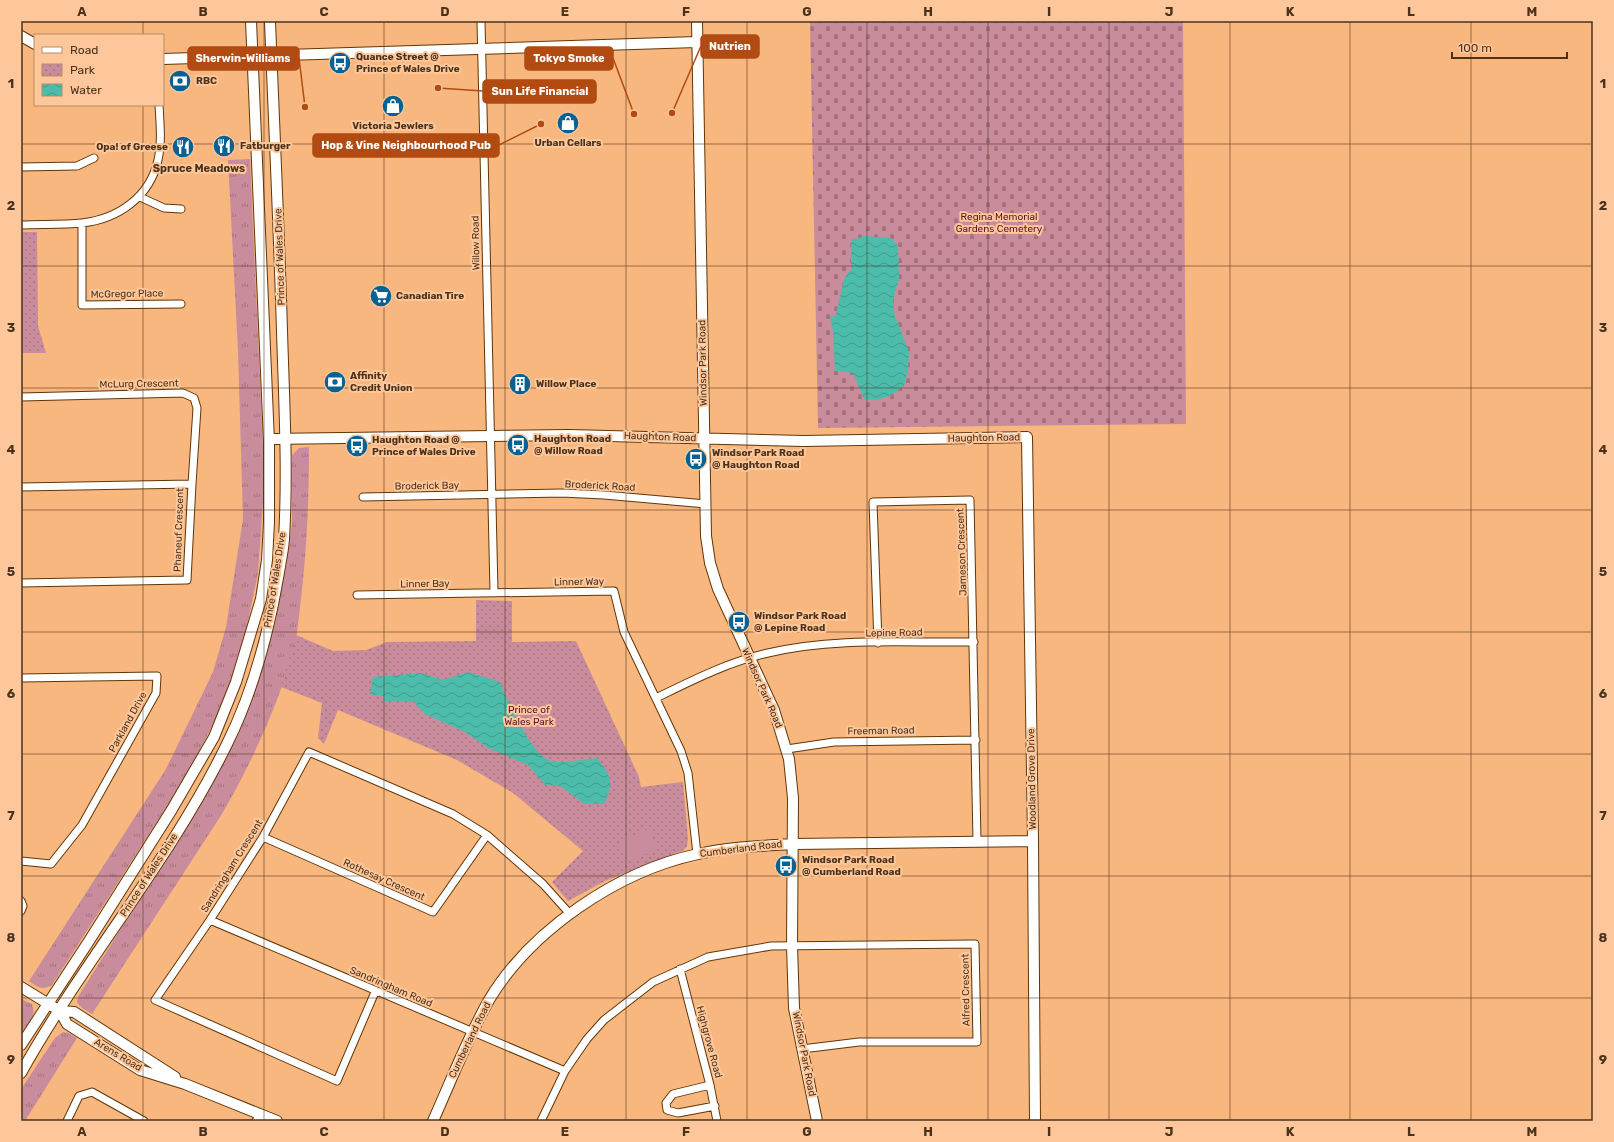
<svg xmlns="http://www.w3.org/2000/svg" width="1614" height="1142" font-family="Rubik,sans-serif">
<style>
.grass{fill:url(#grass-tufts)}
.cemetery{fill:url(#cemetery-stones)}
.park{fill:url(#park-dots)}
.pitch{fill:#c98c9c}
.water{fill:url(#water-waves)}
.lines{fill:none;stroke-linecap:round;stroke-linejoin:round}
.street-casing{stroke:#623606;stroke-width:9}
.secondary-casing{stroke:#623606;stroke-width:12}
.street{stroke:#fff;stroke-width:7}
.secondary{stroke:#fff;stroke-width:10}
.grid{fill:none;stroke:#4c321a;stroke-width:1;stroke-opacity:0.55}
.labels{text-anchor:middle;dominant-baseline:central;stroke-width:4;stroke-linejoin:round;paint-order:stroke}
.poi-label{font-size:10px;font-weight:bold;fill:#4c321a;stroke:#fdc79b;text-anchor:start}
.park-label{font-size:10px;fill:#5a112e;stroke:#fdc79b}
.street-label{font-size:10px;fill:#4c321a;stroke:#fdc79b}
.neighbourhood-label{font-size:11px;font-weight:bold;fill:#4c321a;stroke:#fdc79b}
.leader{fill:none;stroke:#b14b11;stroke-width:1.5}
.callout-dot{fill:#b14b11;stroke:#fdc79b;stroke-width:1.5}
.callout{fill:#b14b11;stroke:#b14b11;stroke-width:1.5}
.callout-label{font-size:11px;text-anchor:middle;font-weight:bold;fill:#fff}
.neatline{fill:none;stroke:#4c321a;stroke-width:1.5}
.grid-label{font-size:13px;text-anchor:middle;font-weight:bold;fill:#4c321a}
</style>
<defs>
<pattern id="grass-tufts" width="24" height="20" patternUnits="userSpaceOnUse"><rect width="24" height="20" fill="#c98c9c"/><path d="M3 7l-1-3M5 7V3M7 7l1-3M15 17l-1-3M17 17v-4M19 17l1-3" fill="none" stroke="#a5737e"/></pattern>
<pattern id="cemetery-stones" width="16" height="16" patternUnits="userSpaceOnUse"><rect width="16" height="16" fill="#c98c9c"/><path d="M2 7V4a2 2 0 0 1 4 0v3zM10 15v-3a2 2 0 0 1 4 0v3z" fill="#a5737e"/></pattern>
<pattern id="park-dots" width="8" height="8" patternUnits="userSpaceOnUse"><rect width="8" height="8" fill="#c98c9c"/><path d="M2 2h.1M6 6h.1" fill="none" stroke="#a5737e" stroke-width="1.8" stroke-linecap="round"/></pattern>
<pattern id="water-waves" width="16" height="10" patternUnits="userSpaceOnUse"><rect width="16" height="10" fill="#4dbdab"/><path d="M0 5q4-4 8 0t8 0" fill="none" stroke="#429a8a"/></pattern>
</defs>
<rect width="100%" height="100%" fill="#f8b77e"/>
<path class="grass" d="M 250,159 L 263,447 L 263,501 L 258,573 L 244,640 L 221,708 L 187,775 L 52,985 C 42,991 38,987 29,981 L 166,769 L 213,672 L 226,627 L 243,519 L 238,351 L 228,160 Z
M 309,447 C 309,499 307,547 301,599 C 299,614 298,629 295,644 C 279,704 253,760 222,814 L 92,1014 L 82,1008 L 77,1002 L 78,997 L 206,793 L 223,764 L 254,690 L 276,619 L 292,525 L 292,455 L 299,448 Z
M 21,999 L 32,1004 C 37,1017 28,1024 21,1034 Z
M 63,1032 L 69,1033 L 77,1038 L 25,1121 L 21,1121 L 21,1089 L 55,1038 Z"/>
<path class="cemetery" d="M 810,21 L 1183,21 L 1186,424 L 818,428 Z"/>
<path class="park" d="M 21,232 L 37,232 L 38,326 L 46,353 L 21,353 Z
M 476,600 L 512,601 L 512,642 L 576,641 L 639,777 L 641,787 L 683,782 L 688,839 L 687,846 L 684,850 L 605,881 L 568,901 L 552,882 L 583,851 L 513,793 L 457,760 L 338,710 L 324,744 L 318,738 L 322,703 L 281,687 L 296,635 L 333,651 L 366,650 L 387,642 L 476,641 Z"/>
<path class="pitch" d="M 649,829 L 658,849 L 628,862 L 619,841 Z"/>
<path class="water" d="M 865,236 L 891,238 L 898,246 L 899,279 L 893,299 L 894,313 L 909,352 L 908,370 L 904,386 C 891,396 880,402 864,399 L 853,373 L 835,371 L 833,332 L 830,317 L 836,315 L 844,279 L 851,269 L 851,240 Z
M 468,672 L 500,682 C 508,701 532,756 551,761 C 558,764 588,759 597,758 C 612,777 614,782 604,804 L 583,803 L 560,786 L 545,785 L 528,765 L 488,748 L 465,732 L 425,714 L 414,702 L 384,701 L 383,696 L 370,694 L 373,677 L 421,673 L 443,680 Z"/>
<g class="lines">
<g class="street-casing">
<path id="street" d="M 481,21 L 494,592
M 21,167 L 77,166 L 94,158
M 140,197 L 164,208 L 181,209
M 82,223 L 82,305 L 181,304
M 21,225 C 41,224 62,225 82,223 C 118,219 150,197 158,160 C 162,142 160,123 159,105
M 21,397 L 183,393 L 194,398 L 197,408 L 192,484
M 21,487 L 192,484 L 187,580 L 21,583
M 363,497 L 562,493 L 604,495 L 706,504
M 357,595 L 614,591 L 624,632 L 681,751 L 688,773 L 697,854
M 878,643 L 873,502 L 970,500 L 977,841
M 21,678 L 157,676 L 156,693 L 82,825 L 51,864 L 21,861
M 656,698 C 693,680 728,662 768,653 C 835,637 907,643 974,642
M 787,749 L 834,742 L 976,740
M 263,837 L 433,912 L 487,835
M 21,901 L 23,906 L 21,911
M 210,920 L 565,1071
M 680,969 L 710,1085 L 717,1121
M 375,992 L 337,1081 L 155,1000 L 210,920 L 263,837 L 309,752 L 453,814 L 487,835 L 543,884 L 570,914
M 710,1085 L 673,1094 L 666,1103 L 667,1110 L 678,1113 L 715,1106
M 67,1121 L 79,1096 L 92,1092 L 144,1121
M 256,1121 L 260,1114
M 541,1121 L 565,1071 L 587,1039 L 604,1020 L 653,982 L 708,957 L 771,946 L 975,944 L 977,1042 L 859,1042 L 802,1049"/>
</g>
<g class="secondary-casing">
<path id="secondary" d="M 697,21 L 706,536 L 710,563 L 718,589 L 774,710 L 789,759 L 793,798 L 792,946 L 794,1008 L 817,1121
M 21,36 L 35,44
M 163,59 L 697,42
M 269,439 L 569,435 L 804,441 L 1027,437 L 1033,841 L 1035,1121
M 21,987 L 60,1011 L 74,1012 L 175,1077
M 60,1011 L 67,1024 L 140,1070 L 185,1084 L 277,1121
M 21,1045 L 89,941 L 171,811 L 214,737 L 236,682 L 261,599 L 267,560 L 269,522 L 269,442 L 251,21
M 21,1073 C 84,960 170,861 227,744 C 253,692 268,635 278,578 C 280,565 283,552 284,539 C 288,470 284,400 282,331 C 279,227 274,124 270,21
M 433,1121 C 451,1081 467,1039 489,1000 C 531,930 618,871 698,854 C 729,847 762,846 794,844 L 1033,841"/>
</g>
<use href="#street" class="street"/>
<use href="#secondary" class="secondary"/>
</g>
<path class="grid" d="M 143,21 L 143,35M 264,21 L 264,1121M 384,21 L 384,1121M 505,21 L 505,1121M 626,21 L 626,1121M 747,21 L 747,1121M 867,21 L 867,1121M 988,21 L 988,1121M 1109,21 L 1109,1121M 1230,21 L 1230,1121M 1350,21 L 1350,1121M 1471,21 L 1471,1121M 143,105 L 143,1121M 21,144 L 1593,144M 21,266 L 1593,266M 21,388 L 1593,388M 21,510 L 1593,510M 21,632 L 1593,632M 21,754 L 1593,754M 21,876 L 1593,876M 21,998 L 1593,998"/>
<defs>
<g id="bus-disc" transform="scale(1.15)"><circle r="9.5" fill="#076192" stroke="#fdc79b"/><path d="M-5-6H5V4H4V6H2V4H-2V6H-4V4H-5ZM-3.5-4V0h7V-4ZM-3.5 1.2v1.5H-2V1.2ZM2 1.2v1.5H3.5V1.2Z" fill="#fff"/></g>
<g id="bank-disc" transform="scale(1.15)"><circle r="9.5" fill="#076192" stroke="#fdc79b"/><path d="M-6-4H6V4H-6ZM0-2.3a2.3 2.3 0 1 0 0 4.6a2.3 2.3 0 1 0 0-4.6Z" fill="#fff"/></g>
<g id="shop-disc" transform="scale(1.15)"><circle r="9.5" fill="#076192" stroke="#fdc79b"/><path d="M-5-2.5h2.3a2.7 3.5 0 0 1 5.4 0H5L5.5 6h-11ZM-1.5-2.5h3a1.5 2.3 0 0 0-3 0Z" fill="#fff"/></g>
<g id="restaurant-disc" transform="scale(1.15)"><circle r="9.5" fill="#076192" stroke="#fdc79b"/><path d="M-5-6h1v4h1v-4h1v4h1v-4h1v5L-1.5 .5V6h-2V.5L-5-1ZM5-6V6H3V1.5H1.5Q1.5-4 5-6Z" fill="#fff"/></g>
<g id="supermarket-disc" transform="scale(1.15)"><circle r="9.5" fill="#076192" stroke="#fdc79b"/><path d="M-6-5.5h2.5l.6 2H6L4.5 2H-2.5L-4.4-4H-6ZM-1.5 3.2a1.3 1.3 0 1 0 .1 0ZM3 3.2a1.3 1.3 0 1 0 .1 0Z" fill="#fff"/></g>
<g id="building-disc" transform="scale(1.15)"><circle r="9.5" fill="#076192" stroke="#fdc79b"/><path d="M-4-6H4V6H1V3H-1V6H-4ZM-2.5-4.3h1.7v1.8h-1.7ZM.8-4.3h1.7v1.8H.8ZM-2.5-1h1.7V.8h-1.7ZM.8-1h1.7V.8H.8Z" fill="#fff"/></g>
</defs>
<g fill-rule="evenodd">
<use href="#bus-disc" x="340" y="63"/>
<use href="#bank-disc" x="180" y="81"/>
<use href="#shop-disc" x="393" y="106"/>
<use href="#shop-disc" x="568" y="123"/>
<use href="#restaurant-disc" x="224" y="146"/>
<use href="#restaurant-disc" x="183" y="147"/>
<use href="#supermarket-disc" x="381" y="296"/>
<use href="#bank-disc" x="335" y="382"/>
<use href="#building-disc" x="520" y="384"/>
<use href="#bus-disc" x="518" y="445"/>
<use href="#bus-disc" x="357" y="446"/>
<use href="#bus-disc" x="696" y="459"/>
<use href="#bus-disc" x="739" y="622"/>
<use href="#bus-disc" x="786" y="866"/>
</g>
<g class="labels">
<g class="poi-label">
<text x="356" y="57">Quance Street @<tspan x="356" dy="12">Prince of Wales Drive</tspan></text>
<text x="196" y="81">RBC</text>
<text x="393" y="126" text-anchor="middle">Victoria Jewlers</text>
<text x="568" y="143" text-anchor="middle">Urban Cellars</text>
<text x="240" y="146">Fatburger</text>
<text x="168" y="147" text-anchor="end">Opa! of Greese</text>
<text x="396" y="296">Canadian Tire</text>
<text x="350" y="376">Affinity<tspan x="350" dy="12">Credit Union</tspan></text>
<text x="536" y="384">Willow Place</text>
<text x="534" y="439">Haughton Road<tspan x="534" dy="12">@ Willow Road</tspan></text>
<text x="372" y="440">Haughton Road @<tspan x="372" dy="12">Prince of Wales Drive</tspan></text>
<text x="712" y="453">Windsor Park Road<tspan x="712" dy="12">@ Haughton Road</tspan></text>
<text x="754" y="616">Windsor Park Road<tspan x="754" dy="12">@ Lepine Road</tspan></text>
<text x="802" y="860">Windsor Park Road<tspan x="802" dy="12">@ Cumberland Road</tspan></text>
</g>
<g class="park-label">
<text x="999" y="217">Regina Memorial<tspan x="999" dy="12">Gardens Cemetery</tspan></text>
<text x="529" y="710">Prince of<tspan x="529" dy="12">Wales Park</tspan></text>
</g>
<g class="street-label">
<text transform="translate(476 243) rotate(-91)">Willow Road</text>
<text transform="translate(280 257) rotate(-92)">Prince of Wales Drive</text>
<text transform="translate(127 294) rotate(-1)">McGregor Place</text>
<text transform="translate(703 363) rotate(-91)">Windsor Park Road</text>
<text transform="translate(139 384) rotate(-1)">McLurg Crescent</text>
<text transform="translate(660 437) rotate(2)">Haughton Road</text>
<text transform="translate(984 438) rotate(-1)">Haughton Road</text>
<text transform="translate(427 486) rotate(-1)">Broderick Bay</text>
<text transform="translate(600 486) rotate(3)">Broderick Road</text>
<text transform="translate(179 530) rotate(-88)">Phaneuf Crescent</text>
<text transform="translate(962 552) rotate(-92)">Jameson Crescent</text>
<text transform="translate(275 580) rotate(-81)">Prince of Wales Drive</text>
<text transform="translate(579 582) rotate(-1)">Linner Way</text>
<text transform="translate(425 584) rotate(-1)">Linner Bay</text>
<text transform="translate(894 633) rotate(-1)">Lepine Road</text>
<text transform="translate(762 688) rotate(66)">Windsor Park Road</text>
<text transform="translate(128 722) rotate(-61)">Parkland Drive</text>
<text transform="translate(881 731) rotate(-1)">Freeman Road</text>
<text transform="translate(1032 779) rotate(-91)">Woodland Grove Drive</text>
<text transform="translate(741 849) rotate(-7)">Cumberland Road</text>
<text transform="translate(232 866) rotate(-58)">Sandringham Crescent</text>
<text transform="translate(149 875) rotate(-57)">Prince of Wales Drive</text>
<text transform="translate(384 880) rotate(24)">Rothesay Crescent</text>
<text transform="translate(391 987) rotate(23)">Sandringham Road</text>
<text transform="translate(966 990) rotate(-91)">Alfred Crescent</text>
<text transform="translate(470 1040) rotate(-64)">Cumberland Road</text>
<text transform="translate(709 1042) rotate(75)">Highgrove Road</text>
<text transform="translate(804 1054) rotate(79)">Windsor Park Road</text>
<text transform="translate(118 1055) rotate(31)">Arens Road</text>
</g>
<g class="neighbourhood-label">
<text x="199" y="168">Spruce Meadows</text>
</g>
</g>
<path class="leader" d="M672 113L701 46M305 107L299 58M634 114L613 58M438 88L483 91M541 124L499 145"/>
<g class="callout-dot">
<circle cx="672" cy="113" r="4"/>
<circle cx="305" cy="107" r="4"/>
<circle cx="634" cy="114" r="4"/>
<circle cx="438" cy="88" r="4"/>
<circle cx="541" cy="124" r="4"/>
</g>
<g class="callout">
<rect x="701" y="35" width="58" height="23" rx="4"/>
<rect x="188" y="47" width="111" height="23" rx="4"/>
<rect x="525" y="47" width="88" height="23" rx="4"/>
<rect x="483" y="80" width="113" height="23" rx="4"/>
<rect x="313" y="134" width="186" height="23" rx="4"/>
</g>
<g class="callout-label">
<text x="730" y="50">Nutrien</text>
<text x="243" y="62">Sherwin-Williams</text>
<text x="569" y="62">Tokyo Smoke</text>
<text x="540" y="95">Sun Life Financial</text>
<text x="406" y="149">Hop &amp; Vine Neighbourhood Pub</text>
</g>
<rect width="1614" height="1142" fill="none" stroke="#fdc79b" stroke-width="44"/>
<rect x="34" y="34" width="130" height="72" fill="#fdc79b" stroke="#b68b67"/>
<rect x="42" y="47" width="20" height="6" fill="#ffffff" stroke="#b68b67"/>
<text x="70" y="54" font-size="12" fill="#4c321a">Road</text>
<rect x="42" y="64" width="20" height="12" fill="url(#park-dots)" stroke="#b68b67"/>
<text x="70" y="74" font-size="12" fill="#4c321a">Park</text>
<rect x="42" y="84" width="20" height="12" fill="url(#water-waves)" stroke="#b68b67"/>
<text x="70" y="94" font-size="12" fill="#4c321a">Water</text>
<path d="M1452 52v6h115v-6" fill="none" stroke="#4c321a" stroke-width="2"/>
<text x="1458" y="52" font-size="12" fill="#4c321a" stroke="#fdc79b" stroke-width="3" paint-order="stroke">100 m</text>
<rect x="22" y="22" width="1570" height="1098" class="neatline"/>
<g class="grid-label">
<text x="82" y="16">A</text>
<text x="203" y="16">B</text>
<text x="324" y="16">C</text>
<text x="445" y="16">D</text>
<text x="565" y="16">E</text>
<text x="686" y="16">F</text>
<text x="807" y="16">G</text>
<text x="928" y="16">H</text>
<text x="1049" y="16">I</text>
<text x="1169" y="16">J</text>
<text x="1290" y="16">K</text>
<text x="1411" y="16">L</text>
<text x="1532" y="16">M</text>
<text x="11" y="88">1</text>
<text x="1603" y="88">1</text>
<text x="11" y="210">2</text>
<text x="1603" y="210">2</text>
<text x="11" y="332">3</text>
<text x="1603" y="332">3</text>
<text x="11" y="454">4</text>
<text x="1603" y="454">4</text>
<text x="11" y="576">5</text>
<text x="1603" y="576">5</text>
<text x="11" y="698">6</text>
<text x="1603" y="698">6</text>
<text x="11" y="820">7</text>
<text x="1603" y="820">7</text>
<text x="11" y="942">8</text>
<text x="1603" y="942">8</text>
<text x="11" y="1064">9</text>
<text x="1603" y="1064">9</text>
<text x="82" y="1136">A</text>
<text x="203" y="1136">B</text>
<text x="324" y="1136">C</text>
<text x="445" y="1136">D</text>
<text x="565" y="1136">E</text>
<text x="686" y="1136">F</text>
<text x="807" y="1136">G</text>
<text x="928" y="1136">H</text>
<text x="1049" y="1136">I</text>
<text x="1169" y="1136">J</text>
<text x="1290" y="1136">K</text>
<text x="1411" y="1136">L</text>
<text x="1532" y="1136">M</text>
</g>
</svg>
